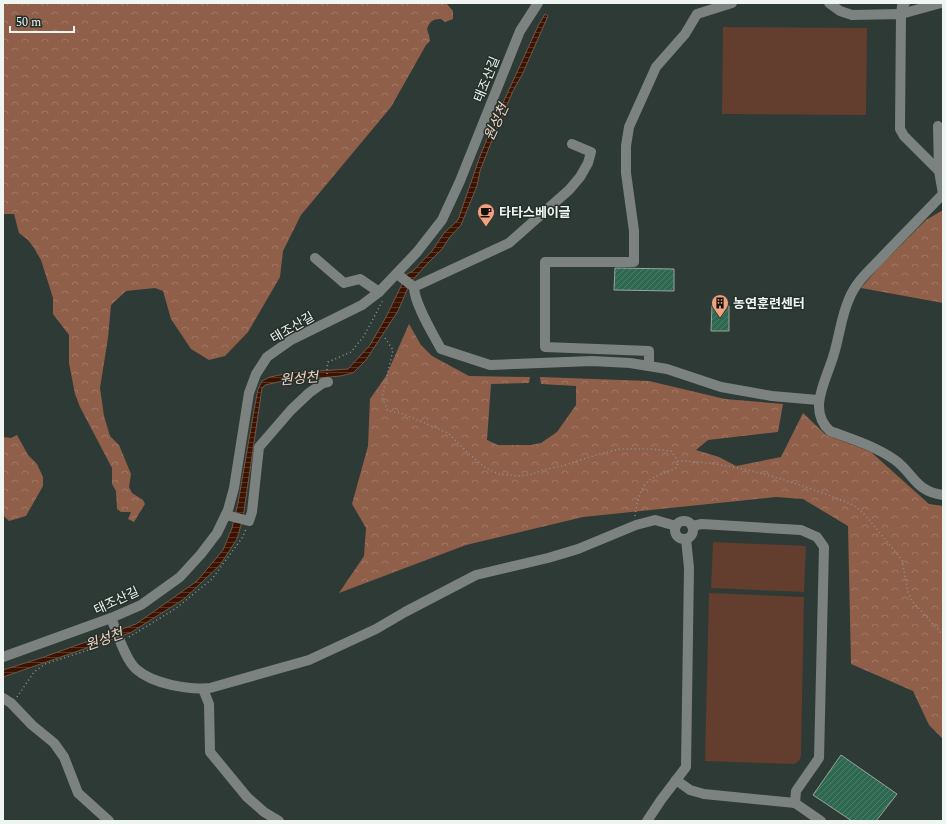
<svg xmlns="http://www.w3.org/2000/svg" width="946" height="824" viewBox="0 0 946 824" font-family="Spectral,'Noto Sans KR',serif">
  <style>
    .forest { fill: url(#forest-crowns) }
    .garden { fill: #633d2d }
    .water { fill: url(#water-rules); stroke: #725749 }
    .building { fill: url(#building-hatch); stroke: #98a69f }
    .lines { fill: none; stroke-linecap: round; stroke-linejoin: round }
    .path { stroke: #8c9591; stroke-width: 1.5; stroke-dasharray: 1 3; stroke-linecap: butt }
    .minor { stroke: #7c827f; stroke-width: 10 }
    .labels { text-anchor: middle; stroke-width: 3; stroke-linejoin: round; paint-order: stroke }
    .street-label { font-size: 13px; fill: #eff6f2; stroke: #25302b }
    .poi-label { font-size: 13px; font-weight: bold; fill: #eff6f2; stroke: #25302b; text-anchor: start }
    .water-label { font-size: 14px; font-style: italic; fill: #f4d4c6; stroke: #25302b }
  </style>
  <defs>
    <pattern id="forest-crowns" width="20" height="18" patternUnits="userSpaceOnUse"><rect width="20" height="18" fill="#905f4a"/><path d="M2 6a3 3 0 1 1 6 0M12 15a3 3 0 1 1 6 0" fill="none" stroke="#a07765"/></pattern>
    <pattern id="water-rules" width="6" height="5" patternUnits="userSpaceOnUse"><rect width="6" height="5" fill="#3c1300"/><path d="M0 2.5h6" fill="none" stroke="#583626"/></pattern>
    <pattern id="building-hatch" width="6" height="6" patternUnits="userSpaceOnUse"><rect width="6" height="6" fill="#2e6851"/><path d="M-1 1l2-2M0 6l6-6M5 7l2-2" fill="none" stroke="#4d7e6a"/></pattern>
  </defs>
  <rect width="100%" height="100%" fill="#2e3a35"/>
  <g class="forest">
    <path d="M3,3H446L453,11V19L445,22L441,19C433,19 430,21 427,29L429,35L430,41L426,45L391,107L301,215L283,251L280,277L248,332L225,356L209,360L191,349L171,319L163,291L155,288L126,291L111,305L108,338L100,388L104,416L110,436L119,445L131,474L129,487L132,493L143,500L145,504L134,522L128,519L131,512H121L117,509L116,491L112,484V468L80,407L75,394L69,363V335L53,314V298L41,260L34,248L28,240L19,233L14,214H3Z"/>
    <path d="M943,210V303L861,288L879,267L926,220Z"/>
    <path d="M409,324L421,345L432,356L469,376L530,377L529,383L491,384L487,440L498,445H531L541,443L557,432L576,405V386L541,384L540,377L649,381L725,399L783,404L778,432L708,440L696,450L719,457L736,466L781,457L803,413L826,435L871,452L929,504L943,506V739L929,725L913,691L851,664L848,526L803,499L776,497L583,517L466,545L339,593L364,556L366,528L352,504L368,446L370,399L386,376Z"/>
    <path d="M17,435L28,455L37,464L43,477V486L26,516L9,521L3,515V437L11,438Z"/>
  </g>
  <g class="garden">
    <path d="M723,27L867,28L866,115L722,114Z"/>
    <path d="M713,542L806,546L804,592L711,588Z"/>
    <path d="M709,593L804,597L801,756C800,760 798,762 794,764L705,761Z"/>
  </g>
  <path class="water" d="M545,14L548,16L523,73L513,91L494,135L480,171L477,186L461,225L450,237L442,249L425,266L410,283L398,311L366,360L353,373L340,376L278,382L265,385L262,388L243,518L237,539L220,565L184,599L130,633L3,677V670L41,658L136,624L197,581L223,550L232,528L238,503L254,410L258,389L262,381L270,377L290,373L348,369L370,345L386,317L407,274L413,271L432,251L444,233L458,220L480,156L492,127L538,26Z"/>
  <g class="building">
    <path d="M615,268L674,269V291L614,290Z"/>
    <path d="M712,306H729V331H711Z"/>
    <path d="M841,755L897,794L876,821H852L813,795Z"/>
  </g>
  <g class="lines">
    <g class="path">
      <path d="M385,338L393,350L382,398L388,411L401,413L448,433L469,454L487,469L499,474L518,476L530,475L543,470L565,465L593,456L620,449H651L671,451L678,461C737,462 795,482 849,503L856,507L866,516L902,560L908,592L912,601L943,635"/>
      <path d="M327,374V368L328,362L351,352L364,336L383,300"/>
      <path d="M635,516C637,503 639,487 651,479C659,474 669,472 677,467L678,461"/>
      <path d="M129,637L175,609L212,579L242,538L246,529"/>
      <path d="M17,697L34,672L45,664L110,643"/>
    </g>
    <g class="minor">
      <path d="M829,3L840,11L852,15L901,14L900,129L904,136L939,171L943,194C924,214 904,234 885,254C872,268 856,281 849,299C840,319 839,342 831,363C823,386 809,412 830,431C852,439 875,446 895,460C914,474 915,491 943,495"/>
      <path d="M905,3L902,6L901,14L941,3"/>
      <path d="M938,126L939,171"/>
      <path d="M315,258L344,283L360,279L379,292"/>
      <path d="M397,274L414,287C414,303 433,334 441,349L490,365L592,361L630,363L667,369L721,387L772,396L818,400"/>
      <path d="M414,287L509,243L569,190L580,177L588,163L591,152L572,144"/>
      <path d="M649,366V351L545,347V262H634V231L626,173V146L629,127L656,67L685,34L697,14L732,3"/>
      <path d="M226,515L249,521L252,512L259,447L291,410L309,393L323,383L328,382"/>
      <circle cx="684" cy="530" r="9"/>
      <path d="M692,526L702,524L801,530L817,537L824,547L819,758L796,791L795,803"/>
      <path d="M111,618C117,632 125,659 136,669C153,684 188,690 210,688L309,660L376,629L405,612L476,575L548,558L578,549L636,525L655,520L676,526"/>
      <path d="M3,657L111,618L141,605L180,577L201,554L217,533L228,510L234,488L249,393L256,374L267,357L291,340L362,305L379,292L417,252L442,220L460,181L520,31L538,3"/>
      <path d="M203,689L209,704L210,752L247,797L264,812L279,821"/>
      <path d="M3,698L11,703L32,725L54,743L64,757L78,793L109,821"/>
      <path d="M676,780L690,790L704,794L795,803L821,821"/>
      <path d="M647,821L661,800L686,767L689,568L686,539"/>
    </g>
  </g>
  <defs>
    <g id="cafe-pin" transform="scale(0.9)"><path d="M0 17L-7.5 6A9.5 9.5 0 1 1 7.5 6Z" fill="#f2a17e" stroke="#25302b"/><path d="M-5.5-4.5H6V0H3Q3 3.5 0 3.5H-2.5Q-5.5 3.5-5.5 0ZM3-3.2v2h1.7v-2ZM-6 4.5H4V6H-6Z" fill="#111"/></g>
    <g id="building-pin" transform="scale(0.9)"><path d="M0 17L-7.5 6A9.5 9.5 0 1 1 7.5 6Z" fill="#f2a17e" stroke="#25302b"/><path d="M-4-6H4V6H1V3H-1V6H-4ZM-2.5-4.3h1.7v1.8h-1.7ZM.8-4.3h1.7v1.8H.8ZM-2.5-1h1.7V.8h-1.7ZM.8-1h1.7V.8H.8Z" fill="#111"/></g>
  </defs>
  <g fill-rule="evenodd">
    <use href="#cafe-pin" x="486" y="212"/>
    <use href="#building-pin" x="720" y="303"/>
  </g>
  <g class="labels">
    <g class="street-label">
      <text transform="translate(486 79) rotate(-68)" y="5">태조산길</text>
      <text transform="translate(292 327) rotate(-30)" y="5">태조산길</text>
      <text transform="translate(116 600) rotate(-25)" y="5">태조산길</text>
    </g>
    <g class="poi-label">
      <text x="499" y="217">타타스베이글</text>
      <text x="733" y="308">농연훈련센터</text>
    </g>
    <g class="water-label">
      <text transform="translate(496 122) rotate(-65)" y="5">원성천</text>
      <text transform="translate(299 378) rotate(-5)" y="5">원성천</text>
      <text transform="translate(104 639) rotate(-20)" y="5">원성천</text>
    </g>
  </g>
  <rect width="946" height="824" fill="none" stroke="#eff6f2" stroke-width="8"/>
  <path d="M10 26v6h64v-6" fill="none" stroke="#eff6f2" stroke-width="2"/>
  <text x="16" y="26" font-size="12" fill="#eff6f2" stroke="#25302b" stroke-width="3" paint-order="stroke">50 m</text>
</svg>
